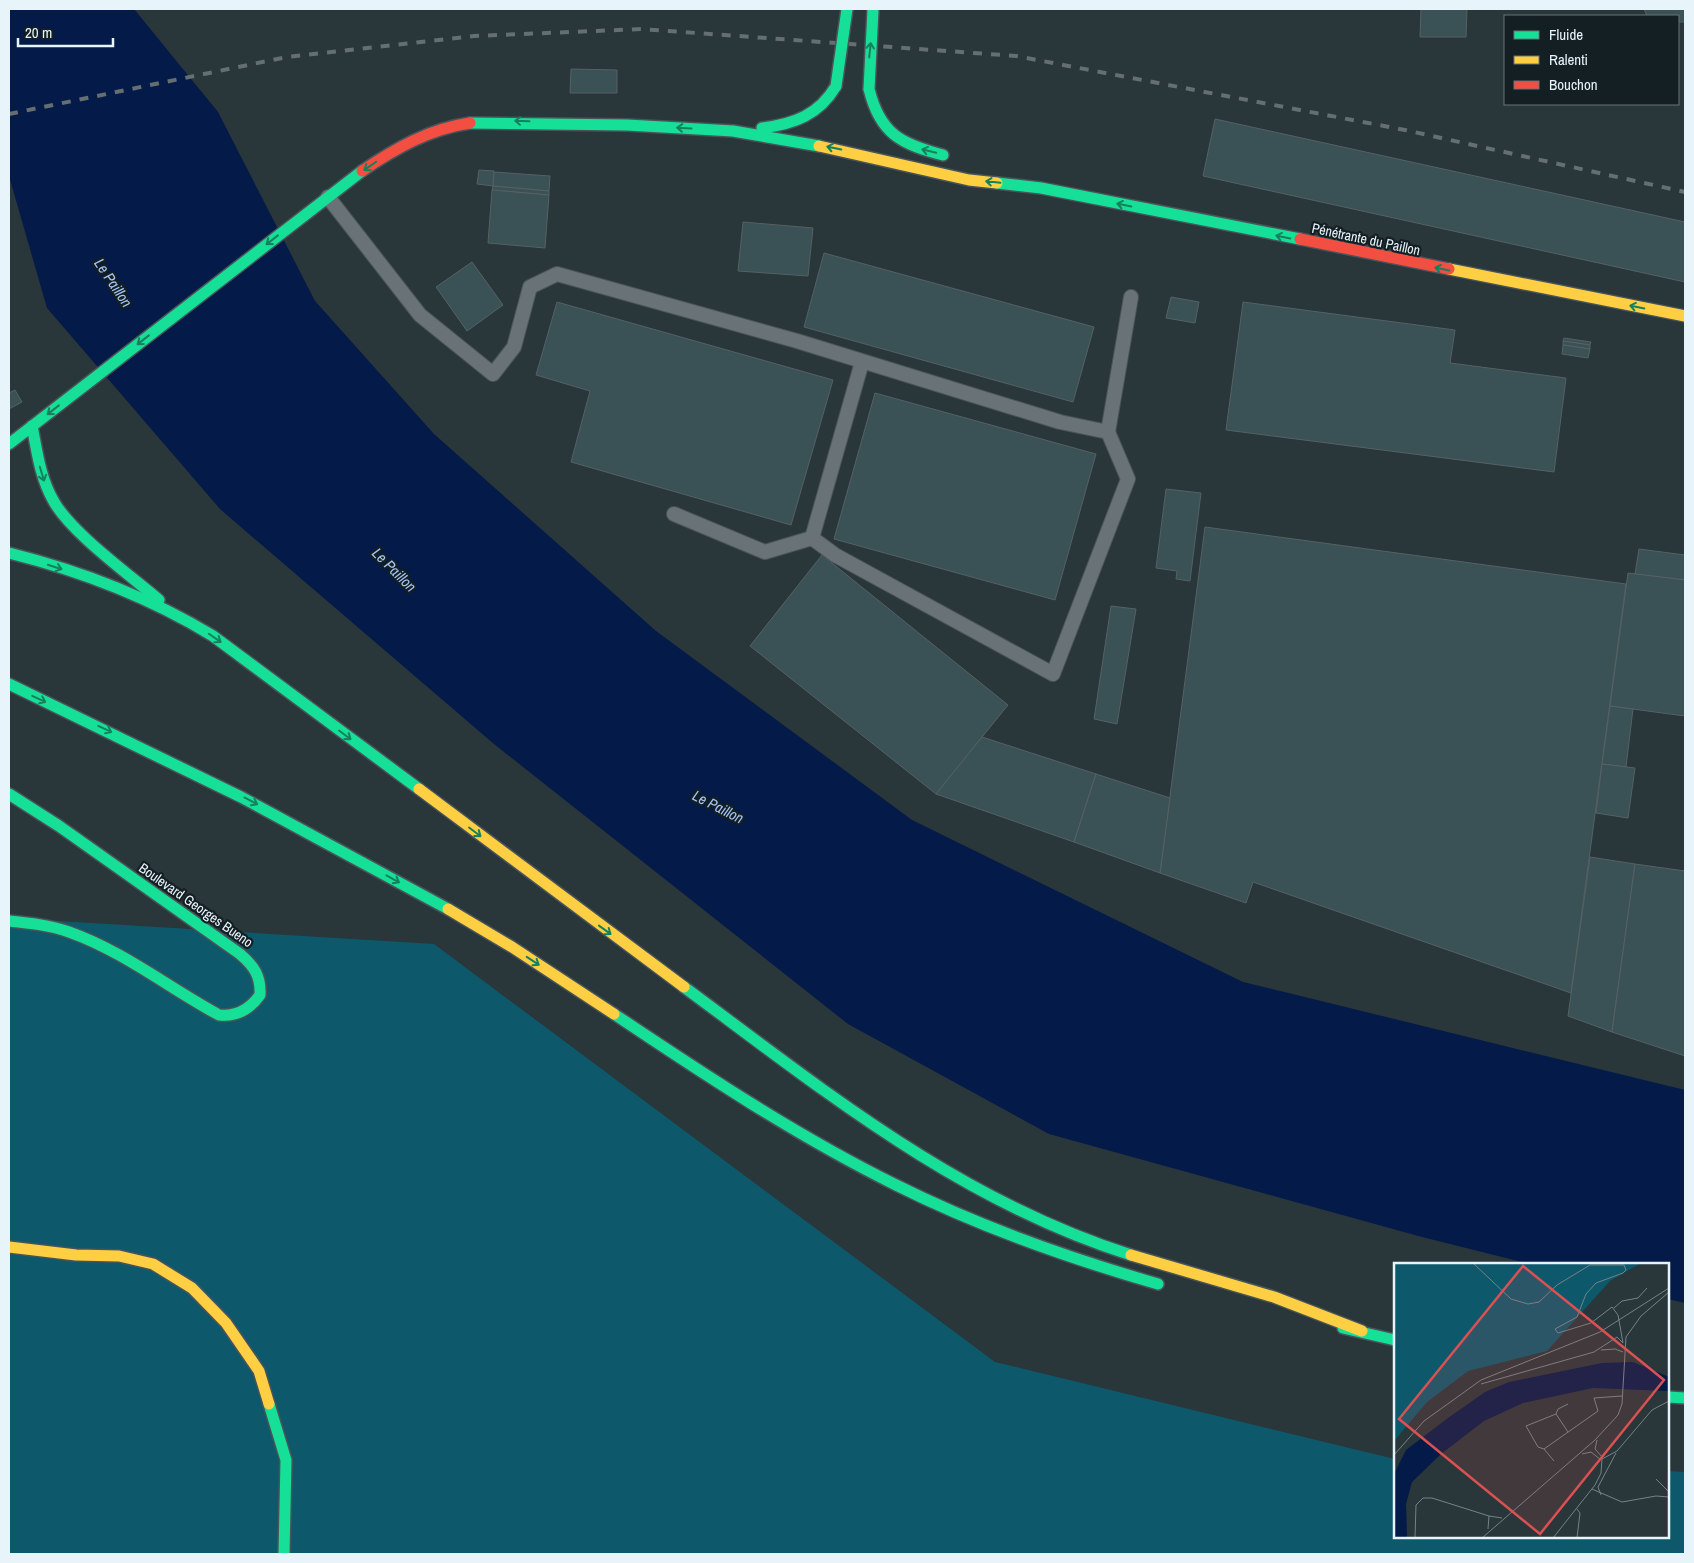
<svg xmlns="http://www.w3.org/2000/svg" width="1694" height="1563" viewBox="0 0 1694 1563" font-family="'Archivo Narrow',sans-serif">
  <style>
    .green { fill: #0e586c }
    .water { fill: #041a48 }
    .building { fill: #3a5255; stroke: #566163 }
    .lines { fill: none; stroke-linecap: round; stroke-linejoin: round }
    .lane-casing { stroke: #495459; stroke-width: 16 }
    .fast-casing { stroke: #495459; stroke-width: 14 }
    .slow-casing { stroke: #495459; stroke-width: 14 }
    .jam-casing { stroke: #495459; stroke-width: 14 }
    .lane { stroke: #697276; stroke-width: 14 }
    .fast { stroke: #16e098; stroke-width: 11 }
    .slow { stroke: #ffcf43; stroke-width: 11 }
    .jam { stroke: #f24e42; stroke-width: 11 }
    .rail { stroke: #656e71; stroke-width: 4; stroke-dasharray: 9 9; stroke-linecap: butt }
    .fast-bridge-casing { stroke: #495459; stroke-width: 14; stroke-linecap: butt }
    .fast-bridge { stroke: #16e098; stroke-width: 11 }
    .oneway { stroke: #15805e }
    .labels { text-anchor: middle; stroke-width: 4.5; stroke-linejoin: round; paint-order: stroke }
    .street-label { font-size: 14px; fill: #e7f5fb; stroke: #141f23 }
    .water-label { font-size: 15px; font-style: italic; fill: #a6c5f6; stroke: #141f23 }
    .inset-road { fill: none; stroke: #758287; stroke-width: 1 }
    .view { fill: #d95152; fill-opacity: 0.15; stroke: #d95152; stroke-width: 2.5 }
    .inset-edge { fill: none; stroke: #e7f5fb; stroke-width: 2.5 }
  </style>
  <rect width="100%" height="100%" fill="#29363a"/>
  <path class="green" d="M9,918L434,944L995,1362L1395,1459V1537H1668V1471L1685,1472V1554H9Z"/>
  <path class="water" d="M9,9H134L218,112L315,301L434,434L656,631L912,820L1243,982L1685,1090V1303L1668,1299V1264H1530L1422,1237L1049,1134L848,1024L494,744L220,509L47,308L9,176Z"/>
  <g class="building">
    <path d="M1421,9H1467L1466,37H1420Z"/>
    <path d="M1644,9H1685V22H1678V16H1647Z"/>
    <path d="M571,69L617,70V93H570Z"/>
    <path d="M1215,119L1685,222V282L1203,176Z"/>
    <path d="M479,170L494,171L493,186L477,184Z"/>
    <path d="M494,172L550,176L549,191L493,186Z"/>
    <path d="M493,186L549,191V195L492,190Z"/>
    <path d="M492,190L549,195L545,248L488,243Z"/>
    <path d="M743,222L813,228L808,276L738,271Z"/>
    <path d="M824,253L1094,327L1073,402L804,327Z"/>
    <path d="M472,262L503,305L467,331L436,287Z"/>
    <path d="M1171,297L1199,302L1195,323L1166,318Z"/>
    <path d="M557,302L833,380L791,525L571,462L590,391L536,375Z"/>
    <path d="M1243,302L1455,330L1450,363L1566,378L1554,472L1226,430Z"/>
    <path d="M1564,338L1591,342L1590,345L1563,341Z"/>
    <path d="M1563,341L1590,345V349L1563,345Z"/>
    <path d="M1563,345L1590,349L1588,358L1562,354Z"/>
    <path d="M15,390L22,402L9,409V393Z"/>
    <path d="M875,393L1096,454L1055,600L834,539Z"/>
    <path d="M1166,489L1201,493L1190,581L1176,579L1177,571L1156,568Z"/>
    <path d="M1205,527L1626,584L1571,993L1253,882L1246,903L1160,873Z"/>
    <path d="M1639,549L1685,555V580L1635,574Z"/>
    <path d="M822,555L1008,705L936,794L750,646Z"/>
    <path d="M1628,573L1685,580V716L1610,706Z"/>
    <path d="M1111,606L1136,609L1117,724L1094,719Z"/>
    <path d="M1610,706L1633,709L1626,767L1602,764Z"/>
    <path d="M982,737L1096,774L1074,842L936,794Z"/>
    <path d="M1602,764L1635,768L1628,818L1596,813Z"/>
    <path d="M1096,774L1170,798L1160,873L1074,842Z"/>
    <path d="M1590,857L1635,864L1612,1032L1568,1016Z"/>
    <path d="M1635,864L1685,871V1056L1612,1032Z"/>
  </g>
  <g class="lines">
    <g class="lane-casing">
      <g id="lane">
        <path d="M328,197L420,315L493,374L514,347L530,287L557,274L797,341L1060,422L1108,432L1128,479L1053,674L835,555L812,538L765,552L674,514"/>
        <path d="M1108,432L1131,297"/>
        <path d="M812,538L862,362"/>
      </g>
    </g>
    <g class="fast-casing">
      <g id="fast">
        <path d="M869,89C880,134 901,144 943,155"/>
        <path d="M470,123L627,125L733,131L819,146"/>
        <path d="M762,128C794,124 819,115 836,86"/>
        <path d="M997,183L1041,188L1300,239"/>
        <path d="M32,426C37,451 40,477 53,500C70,532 130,575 159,600"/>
        <path d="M9,444L362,171"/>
        <path d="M9,553C81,571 149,597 213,636L419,789"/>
        <path d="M9,684L241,797L448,909"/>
        <path d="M9,794L59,826L240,954C254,966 261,976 260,995C250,1009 237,1017 219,1015C169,988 123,951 69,932C49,925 29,923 9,921"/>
        <path d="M684,987C826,1092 960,1201 1131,1255"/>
        <path d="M614,1014C705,1075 797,1136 896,1185C980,1227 1068,1258 1158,1284"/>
        <path d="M1343,1328L1395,1340"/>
        <path d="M1668,1397L1685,1398"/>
        <path d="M269,1404L286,1460L284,1554"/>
      </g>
    </g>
    <g class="slow-casing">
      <g id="slow">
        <path d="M819,146L969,180L997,183"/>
        <path d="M1449,269L1685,316"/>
        <path d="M419,789L684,987"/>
        <path d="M448,909L512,947L614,1014"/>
        <path d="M9,1247L76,1255L119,1256L153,1264L192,1288L226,1323L259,1371L269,1404"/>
        <path d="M1131,1255L1274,1297L1362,1331"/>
      </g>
    </g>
    <g class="jam-casing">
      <g id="jam">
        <path d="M362,171C396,148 429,129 470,123"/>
        <path d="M1300,239L1449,269"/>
      </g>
    </g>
    <use href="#lane" class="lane"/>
    <use href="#fast" class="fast"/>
    <use href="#slow" class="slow"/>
    <use href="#jam" class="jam"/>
    <path class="rail" d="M9,114L287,57L474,36L641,29L1016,56L1405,130L1685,192"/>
    <g class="fast-bridge-casing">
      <g id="fast-bridge">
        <path d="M836,86L847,9"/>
        <path d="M869,89L873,10"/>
      </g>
    </g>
    <use href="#fast-bridge" class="fast-bridge"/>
  </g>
  <defs><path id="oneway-shaft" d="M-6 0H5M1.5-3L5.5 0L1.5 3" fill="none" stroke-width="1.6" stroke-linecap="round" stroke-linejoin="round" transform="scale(1.25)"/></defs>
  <g class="oneway">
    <use href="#oneway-shaft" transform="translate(870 50) rotate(-84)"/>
    <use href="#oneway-shaft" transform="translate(522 121) rotate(-178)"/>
    <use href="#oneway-shaft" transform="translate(684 128) rotate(-177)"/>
    <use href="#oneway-shaft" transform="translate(834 148) rotate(-168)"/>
    <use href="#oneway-shaft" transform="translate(929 151) rotate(-167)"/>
    <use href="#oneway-shaft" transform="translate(370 166) rotate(145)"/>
    <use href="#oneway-shaft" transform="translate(993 182) rotate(-174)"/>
    <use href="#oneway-shaft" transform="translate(1124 205) rotate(-168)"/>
    <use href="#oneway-shaft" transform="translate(1283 237) rotate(-168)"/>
    <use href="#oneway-shaft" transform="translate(272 240) rotate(142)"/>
    <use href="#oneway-shaft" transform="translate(1442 269) rotate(-168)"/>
    <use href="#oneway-shaft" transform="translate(1637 307) rotate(-169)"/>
    <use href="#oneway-shaft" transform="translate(143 340) rotate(142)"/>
    <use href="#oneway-shaft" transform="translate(53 410) rotate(142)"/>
    <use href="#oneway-shaft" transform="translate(42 474) rotate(73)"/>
    <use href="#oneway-shaft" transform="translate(55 567) rotate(18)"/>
    <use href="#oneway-shaft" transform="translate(215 638) rotate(35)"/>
    <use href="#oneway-shaft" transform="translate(39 699) rotate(25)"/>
    <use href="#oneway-shaft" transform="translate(105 729) rotate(25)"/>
    <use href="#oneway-shaft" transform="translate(345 735) rotate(37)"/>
    <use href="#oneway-shaft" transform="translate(251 801) rotate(28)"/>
    <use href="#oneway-shaft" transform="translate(475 832) rotate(37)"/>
    <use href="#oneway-shaft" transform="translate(393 879) rotate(29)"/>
    <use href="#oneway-shaft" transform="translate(605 930) rotate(36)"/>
    <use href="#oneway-shaft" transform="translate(533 961) rotate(33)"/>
  </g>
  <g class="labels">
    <g class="street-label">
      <text transform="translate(1366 239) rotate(12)" y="5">Pénétrante du Paillon</text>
      <text transform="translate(196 905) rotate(35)" y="5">Boulevard Georges Bueno</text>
    </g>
    <g class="water-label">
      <text transform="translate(113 283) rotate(56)" y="5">Le Paillon</text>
      <text transform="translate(394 570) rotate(45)" y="5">Le Paillon</text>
      <text transform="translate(718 807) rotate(27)" y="5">Le Paillon</text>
    </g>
  </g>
  <g transform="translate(1394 1263)">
    <rect width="275" height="275" fill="#29363a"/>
    <path d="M0,0H247L216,18L153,88L74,108L33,139L0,178Z" fill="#0e586c"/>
    <path d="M239,99L275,114V128L199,125L129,140L90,158L47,191L18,219L12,241L13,275H0V211L12,187L54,155L91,129L115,119L208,100Z" fill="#041a48"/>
    <path class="inset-road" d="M79,0L117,36L134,41L145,39L163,22L196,2H230L232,7L229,10L202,20L192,31L183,54L161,66L164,70L197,60L218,44L224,52L229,80M220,45L228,38L244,35L253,25M207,87L221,86L229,89M87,121L200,89L223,74L229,80M174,141L164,146L162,151L132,163L144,184L150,186L204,148L200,135L228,133M162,151L174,169M203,177L201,186L209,195M150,186L160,198M188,191L197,189L207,197M0,192L30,158L87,117L206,69L275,25M262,216L275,229M198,226L228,239L262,233L275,234M207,232L204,224L222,190M183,246L186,250L183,275M94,266L95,253L108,255M21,275L22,242L29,235H38L95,253M88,275L201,177L224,152L228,141L232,74L247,53L275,29M159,275L201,222L207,210L208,196L223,188L258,147L275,138"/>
    <path class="view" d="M129,3L270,117L146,271L5,156Z"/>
    <rect width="275" height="275" class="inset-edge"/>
  </g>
  <rect width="1694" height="1563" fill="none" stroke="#e7f5fb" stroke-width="20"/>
  <rect x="1504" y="15" width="175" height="90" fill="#141f23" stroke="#687579"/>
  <rect x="1514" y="31" width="25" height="8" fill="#16e098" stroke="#687579"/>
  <text x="1549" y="40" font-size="15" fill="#e7f5fb">Fluide</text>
  <rect x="1514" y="56" width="25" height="8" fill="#ffcf43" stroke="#687579"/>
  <text x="1549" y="65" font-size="15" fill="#e7f5fb">Ralenti</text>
  <rect x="1514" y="81" width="25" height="8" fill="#f24e42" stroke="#687579"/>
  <text x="1549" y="90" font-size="15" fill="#e7f5fb">Bouchon</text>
  <path d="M18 38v8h95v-8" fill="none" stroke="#e7f5fb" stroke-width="2.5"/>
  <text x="25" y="38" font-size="15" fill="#e7f5fb" stroke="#141f23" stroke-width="4" paint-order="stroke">20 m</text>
</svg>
